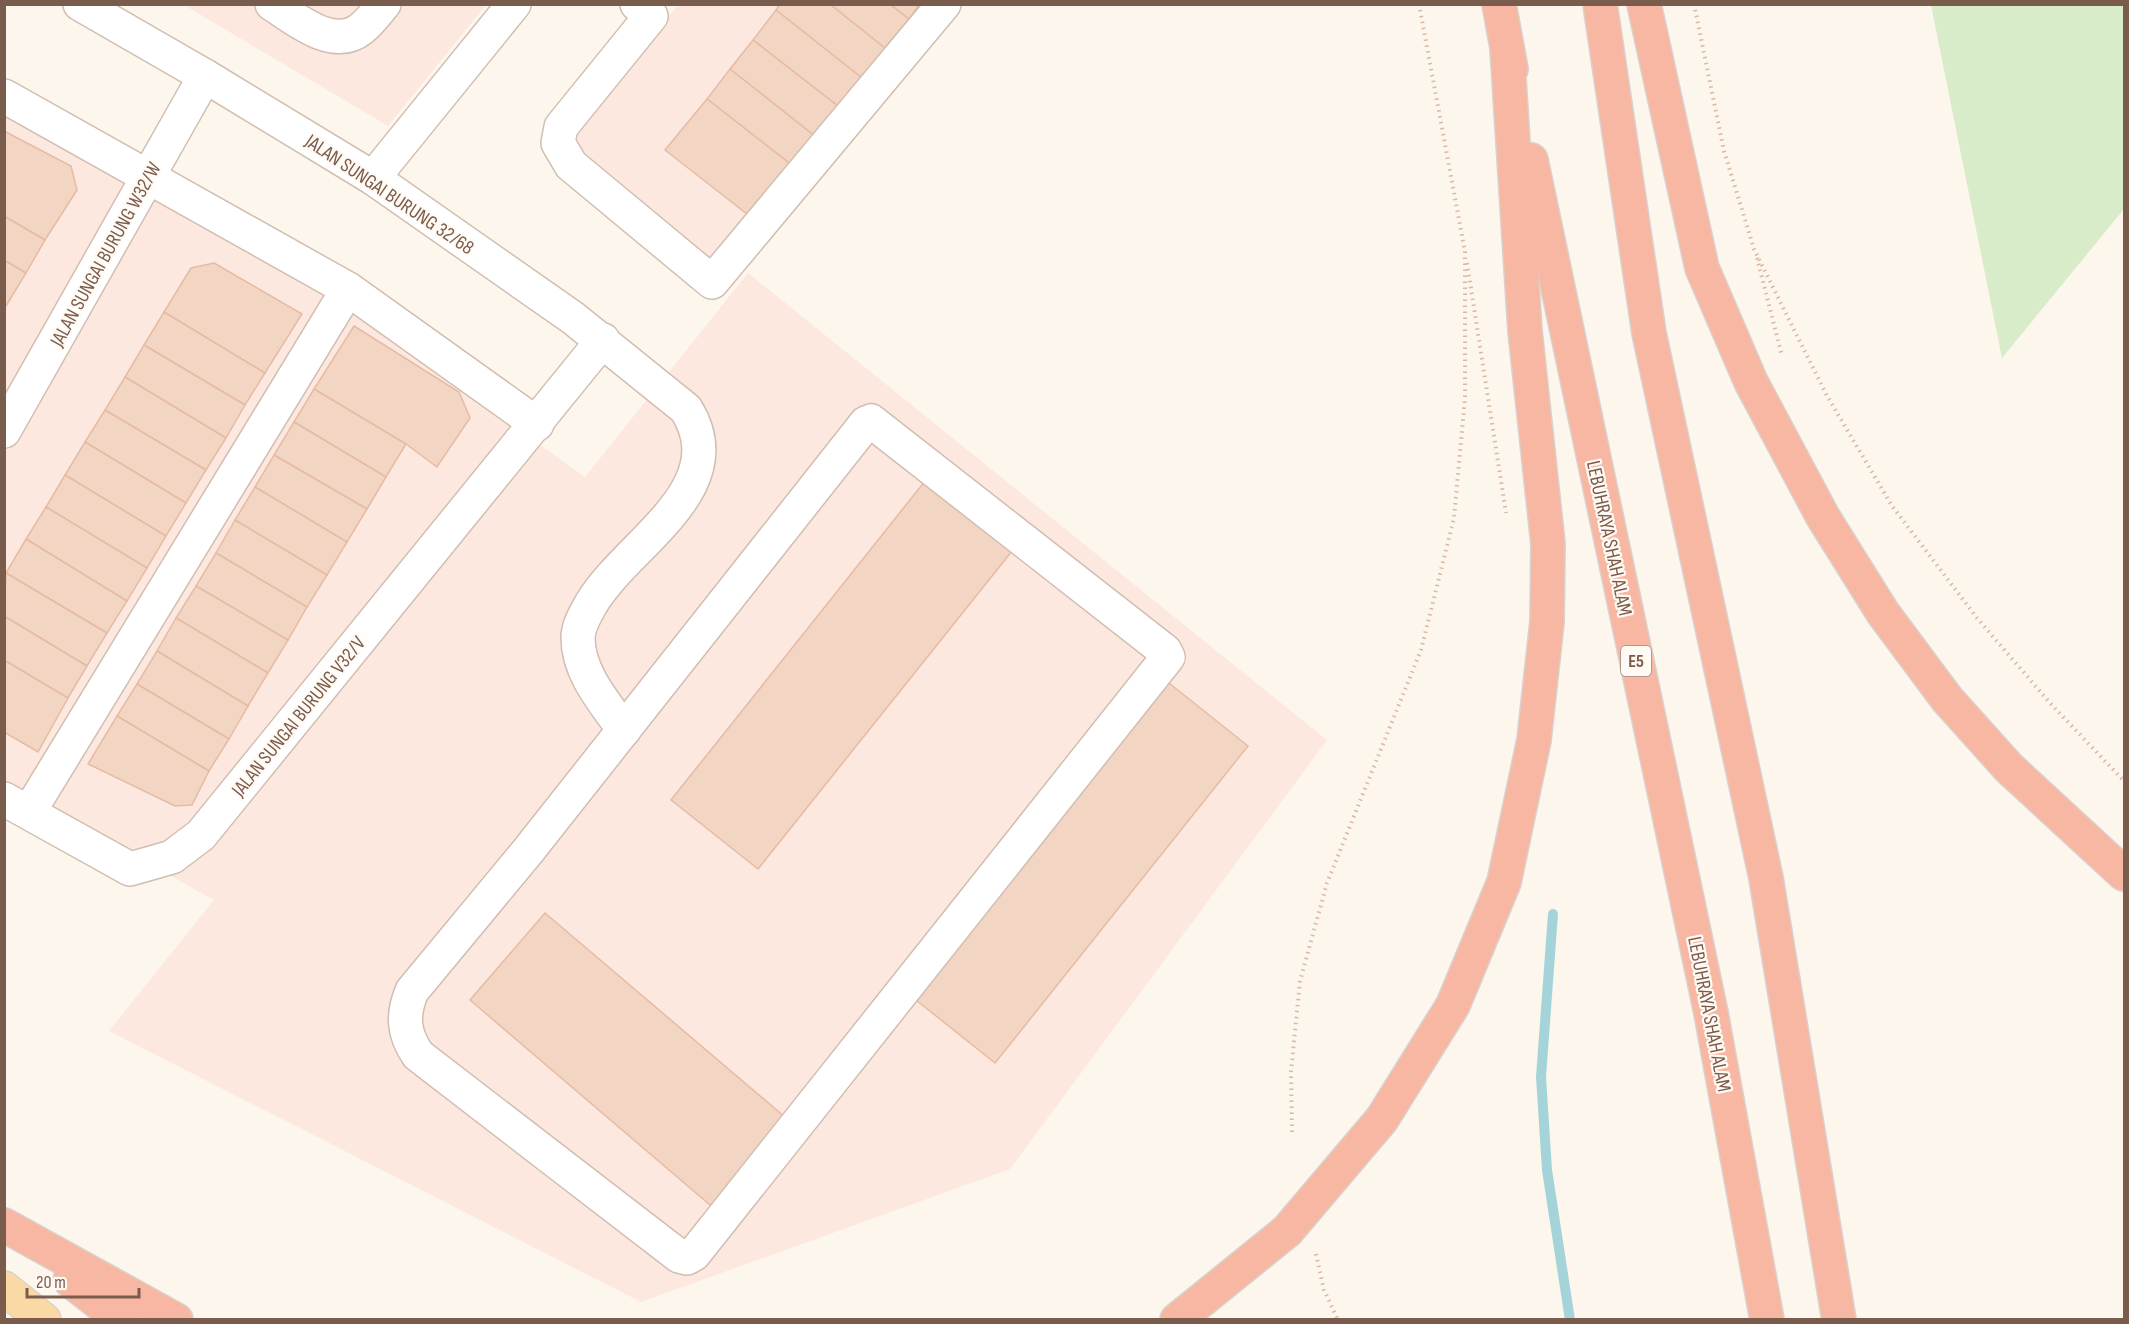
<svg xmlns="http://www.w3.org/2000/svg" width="2129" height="1324" viewBox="0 0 2129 1324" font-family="'Sofia Sans Condensed',sans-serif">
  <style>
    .commercial { fill: #fde8e0 }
    .green { fill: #d8ecc9 }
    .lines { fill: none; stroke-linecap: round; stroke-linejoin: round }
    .stream { stroke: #a5d3da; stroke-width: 10 }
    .building { fill: #f3d5c3; stroke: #e6bba3; stroke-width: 1.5 }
    .minor-casing { stroke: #d1beb0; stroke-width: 36 }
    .major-casing { stroke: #dad1cd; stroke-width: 36 }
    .highway-casing { stroke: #dad1cd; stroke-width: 36 }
    .path { stroke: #d9b8a5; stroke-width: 4; stroke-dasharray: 1.5 4.5; stroke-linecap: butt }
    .minor { stroke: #fff; stroke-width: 33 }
    .major { stroke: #fbd9a5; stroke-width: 33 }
    .highway { stroke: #f7b7a3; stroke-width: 33 }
    .labels { text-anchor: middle; stroke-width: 4.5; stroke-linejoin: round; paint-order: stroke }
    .shield { fill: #fffaf3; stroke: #a28b7f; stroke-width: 1.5 }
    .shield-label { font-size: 18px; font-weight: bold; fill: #7a5c4d }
    .street-label { font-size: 20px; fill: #7a5c4d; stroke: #fffaf3 }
  </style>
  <rect width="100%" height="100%" fill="#fdf6ec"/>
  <g class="commercial">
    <path d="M184,5H486L388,126Z"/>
    <path d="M678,5H933L717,263L583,152L575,133Z"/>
    <path d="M5,112L330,294L585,477L748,273L1327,740L1010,1169L641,1302L109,1031L214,900L5,783Z"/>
  </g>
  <path class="green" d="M1931,5H2124V209L2002,358Z"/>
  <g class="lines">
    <path class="stream" d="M1553,914L1541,1077L1547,1170L1570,1320"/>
  </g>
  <g class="building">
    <path d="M780,4H830L885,48L862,78L776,10Z"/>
    <path d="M830,4H890L909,19L885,48Z"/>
    <path d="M890,4H920L909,19Z"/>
    <path d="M776,10L862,78L839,107L753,40Z"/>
    <path d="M753,40L839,107L816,137L730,69Z"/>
    <path d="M730,69L816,137L793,166L707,99Z"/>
    <path d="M707,99L793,166L752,218L665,150Z"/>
    <path d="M4,131L71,166L77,190L45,240L4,216Z"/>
    <path d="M4,216L45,240L26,273L4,260Z"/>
    <path d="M4,260L26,273L6,306L4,305Z"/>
    <path d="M214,263L302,314L265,373L164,312L191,268Z"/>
    <path d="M164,312L265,373L245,405L144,345Z"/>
    <path d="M354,326L459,392L470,418L437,467L406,444L314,389Z"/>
    <path d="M144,345L245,405L226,438L125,377Z"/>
    <path d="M125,377L226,438L206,470L105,410Z"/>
    <path d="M314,389L406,444L386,477L294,422Z"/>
    <path d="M105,410L206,470L186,503L85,442Z"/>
    <path d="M294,422L386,477L367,509L274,455Z"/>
    <path d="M85,442L186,503L166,536L65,475Z"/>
    <path d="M274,455L367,509L347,542L255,487Z"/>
    <path d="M65,475L166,536L147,568L46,507Z"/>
    <path d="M929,476L1016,546L758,869L671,800Z"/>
    <path d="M255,487L347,542L327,575L235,520Z"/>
    <path d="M46,507L147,568L127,601L26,539Z"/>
    <path d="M235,520L327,575L307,607L216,553Z"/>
    <path d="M26,539L127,601L107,633L6,573Z"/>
    <path d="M216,553L307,607L288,640L196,586Z"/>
    <path d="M6,573L107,633L87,666L4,616Z"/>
    <path d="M196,586L288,640L268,673L176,618Z"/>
    <path d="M4,616L87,666L68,698L4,660Z"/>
    <path d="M176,618L268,673L248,706L157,651Z"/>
    <path d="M157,651L248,706L229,739L137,684Z"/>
    <path d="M4,660L68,698L38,752L4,732Z"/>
    <path d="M1169,683L1248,746L995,1063L916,1000Z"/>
    <path d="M137,684L229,739L209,771L117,716Z"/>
    <path d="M117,716L209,771L192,805L175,806L88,764Z"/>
    <path d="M545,913L792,1123L717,1211L470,1000Z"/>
  </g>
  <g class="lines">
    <g class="minor-casing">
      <g id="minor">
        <path d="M80,4L205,76L373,178L573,318L686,409C736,489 627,543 591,604C585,615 578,626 578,638C578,673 605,703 624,730"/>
        <path d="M272,4C296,19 333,51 361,29C370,22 377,12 384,4"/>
        <path d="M637,4L651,16L561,127L558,143L571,165L712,282L944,4"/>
        <path d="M4,96L348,289L537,424"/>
        <path d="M373,178L514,4"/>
        <path d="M871,421L1165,651L1168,657L694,1254L687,1258L679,1256L418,1055C403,1033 402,1015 412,991L528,851L866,423Z"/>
        <path d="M4,431L205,76"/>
        <path d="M4,799L130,869L172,857L201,835L603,340"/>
        <path d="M29,812L348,289"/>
      </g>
    </g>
    <g class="major-casing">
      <path id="major" d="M4,1288L44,1320"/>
    </g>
    <g class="highway-casing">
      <g id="highway">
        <path d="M1499,4L1511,69"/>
        <path d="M1600,4L1649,333L1766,878L1839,1320"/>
        <path d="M1644,4L1702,268L1751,382L1823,517L1883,613L1947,699L2009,768L2124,874"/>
        <path d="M1531,160L1711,1013L1767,1320"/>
        <path d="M4,1225L176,1320"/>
        <path d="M70,1280L121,1320"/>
        <path d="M1177,1320L1287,1231L1382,1119L1453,1005L1504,882L1534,740L1547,622L1548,544L1525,331L1507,48"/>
      </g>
    </g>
    <g class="path">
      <path d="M1419,4L1465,252"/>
      <path d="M1694,4L1724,151L1754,249L1826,394L1892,506L1977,618L2050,703L2124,781"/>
      <path d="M1757,258L1782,356"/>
      <path d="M1467,263L1506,513"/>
      <path d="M1292,1132L1291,1072L1300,981L1327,883L1421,650L1454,518L1465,398V250"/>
      <path d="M1316,1254L1324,1290L1338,1320"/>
    </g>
    <use href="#minor" class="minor"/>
    <use href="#major" class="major"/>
    <use href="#highway" class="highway"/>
  </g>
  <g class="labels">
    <rect class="shield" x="1621" y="646" width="30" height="30" rx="4.5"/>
    <g class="shield-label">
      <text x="1636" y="667">E5</text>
    </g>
    <g class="street-label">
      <text transform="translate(390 194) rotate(34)" y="7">JALAN SUNGAI BURUNG 32/68</text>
      <text transform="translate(105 254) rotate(-61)" y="7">JALAN SUNGAI BURUNG W32/W</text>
      <text transform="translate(1610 538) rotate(78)" y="7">LEBUHRAYA SHAH ALAM</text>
      <text transform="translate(298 716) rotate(-51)" y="7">JALAN SUNGAI BURUNG V32/V</text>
      <text transform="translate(1710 1014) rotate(79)" y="7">LEBUHRAYA SHAH ALAM</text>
    </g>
  </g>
  <rect width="2129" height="1324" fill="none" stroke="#7a5c4d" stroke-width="12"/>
  <path d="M27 1288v9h112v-9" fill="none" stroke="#7a5c4d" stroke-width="3"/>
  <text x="36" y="1288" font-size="18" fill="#7a5c4d" stroke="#fffaf3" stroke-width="4.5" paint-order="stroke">20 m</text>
</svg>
